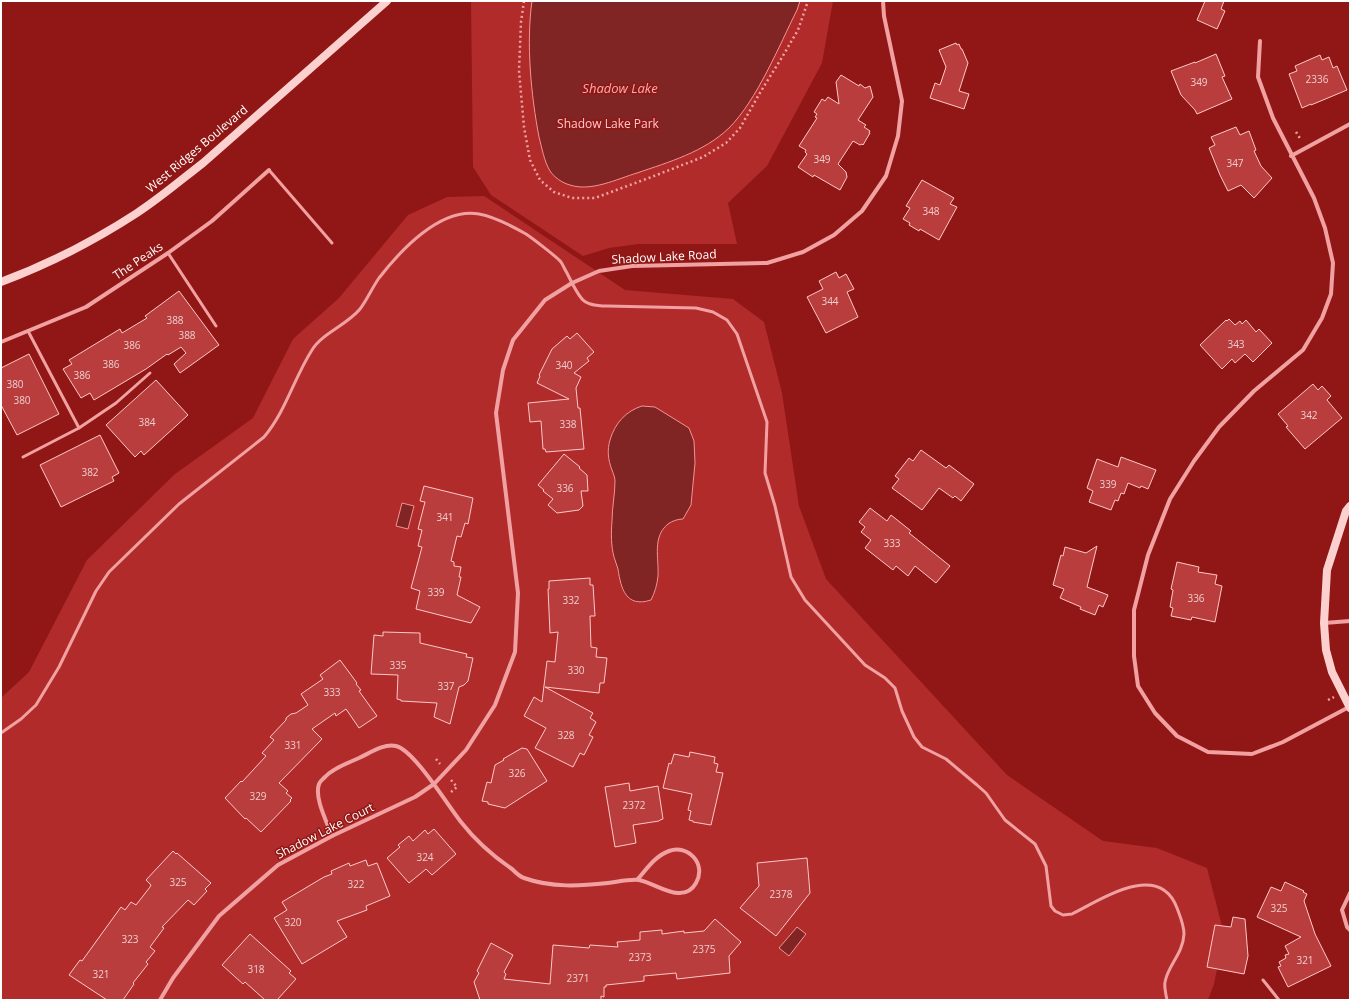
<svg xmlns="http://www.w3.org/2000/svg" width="1351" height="1001" viewBox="0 0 1351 1001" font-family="'Open Sans',sans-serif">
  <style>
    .green { fill: #b12b2b }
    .water { fill: #802523; stroke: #f49394 }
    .building { fill: #b93d3d; stroke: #fcc8c8 }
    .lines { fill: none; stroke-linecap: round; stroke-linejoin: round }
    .path { stroke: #f1a1a1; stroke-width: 2.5; stroke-dasharray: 2 3; stroke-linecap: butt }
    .lane { stroke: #f1a1a1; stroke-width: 3 }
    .street { stroke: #f1a1a1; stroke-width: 4 }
    .secondary { stroke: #fbd0cf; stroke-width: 8 }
    .labels { text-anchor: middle; stroke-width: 3; stroke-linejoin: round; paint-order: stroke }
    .number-label { font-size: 10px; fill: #eecece }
    .park-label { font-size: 12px; fill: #fcc8c8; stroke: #901715 }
    .street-label { font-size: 12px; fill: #fff; stroke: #901715 }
    .water-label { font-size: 13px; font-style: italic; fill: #f8adad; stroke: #901715 }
  </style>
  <rect width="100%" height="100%" fill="#901715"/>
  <g class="green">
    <path d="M471,1H833L822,63L767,166L728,203L737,244H638L609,248L583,256L491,195L473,167Z"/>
    <path d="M484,196L625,290L733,299L764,322L782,393L799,506L826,579L1007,775L1103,841L1157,848L1207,868L1224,934L1214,984L1208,1000H1V698L29,672L87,560L175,474L253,418L293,339L339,298L408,215L447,197Z"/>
  </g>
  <g class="water">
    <path d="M532,1H800L797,10C779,46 757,100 729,128C704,152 669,162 637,173C617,179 591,192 570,185C562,183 554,177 550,171C544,161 542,148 539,137C531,95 526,43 532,1Z"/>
    <path d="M642,406L655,407L689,428L694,441L695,463L691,505L683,519C678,519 672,521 668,524C652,537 659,558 658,576C657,585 655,592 651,600C626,608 621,589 618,569C617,565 615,561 614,557C611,546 611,533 612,521C612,508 615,494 615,481C615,477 613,473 612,470C608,460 607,450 610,440C615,423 626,411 642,406Z"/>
    <path d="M402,503L414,506L408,529L396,526Z"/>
    <path d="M797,927L806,934L789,956L779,948Z"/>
  </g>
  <g class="building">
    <path d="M1205,1H1224L1221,9L1225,11L1217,29L1197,20Z"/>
    <path d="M956,43L957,45L959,44L961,49H962L968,63L959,91L969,94L964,109L930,98L935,83L940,85L946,67L939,50Z"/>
    <path d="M1216,54L1225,76L1222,77L1232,99L1197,114L1195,110L1181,95L1171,71L1195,62V63Z"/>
    <path d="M1320,55L1322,60L1329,57L1333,68L1337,66L1347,90L1311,105V104L1302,108L1289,74L1297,71L1295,66Z"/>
    <path d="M841,75L859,86L860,84L865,88L870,86L873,97L858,120L866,125L864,127L870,131L869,133H870L863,145L862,144L860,145L853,141L838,164L846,172L847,177L840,190L814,175L813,177L798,167L807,154L805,152L806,150L799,146L817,118L815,117L817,114L814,112L822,99L825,101L828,97L839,104L836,82Z"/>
    <path d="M1236,127L1240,135L1249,131L1256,150L1254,151L1261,166L1272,178L1254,198L1241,185L1228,191L1220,175L1209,148L1215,145L1211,137Z"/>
    <path d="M922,180L954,198L950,204L957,207L939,240L920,229L919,231L909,225L910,223L903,219L910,208L906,206Z"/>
    <path d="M836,272L839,278L846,274L854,289L847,292L858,317L826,333L807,297L823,289L819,281Z"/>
    <path d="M179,291L219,345L180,373L174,364L186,353L181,347L168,355L167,354L146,369L94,400L90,393L81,398L63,369L72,364L69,360L120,329L122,333L147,318L145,316Z"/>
    <path d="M1229,319L1235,325L1240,321L1242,324L1246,320L1256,332L1259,329L1272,343L1253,362L1245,354L1235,363L1232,359L1222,369L1200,345L1226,320L1227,321Z"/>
    <path d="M577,333L594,352L587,358L589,361L574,373L581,377L576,388L578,408H580L584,449L546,452L545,449H543L541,421L530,422L528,403L569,399L537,383L540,376L539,375L552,349L567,336L570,339Z"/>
    <path d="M29,354L59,414L17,435L1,405V368Z"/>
    <path d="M156,380L188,415L144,455L141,451L135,457L106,425Z"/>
    <path d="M1313,384L1318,390L1322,386L1331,396L1327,400L1342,418L1305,449L1286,427L1288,426L1278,414Z"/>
    <path d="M100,435L119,473L112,477L114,481L61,507L40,465Z"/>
    <path d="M921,450L946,468L949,465L974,484L961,501L955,496L953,498L939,488L922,510L892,488L899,479L895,476L909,458L913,461Z"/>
    <path d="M564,454L580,467L579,468L587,475L588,491H581L583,506L579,510L557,513L548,505L553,499L543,491L544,490L538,485Z"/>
    <path d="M1121,457L1156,470L1148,489L1141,486L1140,488L1128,483L1124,494L1121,493L1118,501L1115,500L1111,510L1089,502L1093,491L1087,488L1097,459L1118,467Z"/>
    <path d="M424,486L473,498L468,524L465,523L461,537L457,536L451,561L454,562V566L461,567L459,577H461L457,595L480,607L471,623L416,609L420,591L411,588L422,547L418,546L422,530L418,529L425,502L420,501Z"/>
    <path d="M870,508L887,521L891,515L911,531L909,533L950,566L936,583L915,566L908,576L896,566L893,570L865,548L871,540L861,532L865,527L859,522Z"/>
    <path d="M1097,546L1087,587L1108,595L1103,607L1099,605L1095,615L1080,609L1081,607L1060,598L1064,589L1053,585L1061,555L1063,556L1065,547L1086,553Z"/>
    <path d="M1177,562L1199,567L1198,572L1217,575L1215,584L1222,586L1215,622L1192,617L1191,620L1171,616L1173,608L1170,607L1173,590L1171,589Z"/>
    <path d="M590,578V585H593L595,616H590L591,647L597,648L596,657L607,658L604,683H600L599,693L545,687L593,713L590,718L596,722L589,735L593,737L584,755L580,753L573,767L535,748L546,728L524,716L534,697L542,702L547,661L555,662L558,632L550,633L548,589H549V581Z"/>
    <path d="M383,632L420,633V643L467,654L466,657L473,658L468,681L464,685L459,687L450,724L434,717L437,703L401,701V700L397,699L398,675L371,674L374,635L383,636Z"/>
    <path d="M340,660L357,683L356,684L361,690L359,691L377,716L359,728L346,709L336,716L335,713L312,729L322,739L279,783L288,791L286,793L292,798L290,800L291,801L261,832L246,818L245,819L225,798L241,781L242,782L266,756L262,753L274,740L270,737L286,720V718L291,714L296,713L308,705L301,694L323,679L320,675Z"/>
    <path d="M522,748L527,749L547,781L505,808L488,804V802L482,801L487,782L491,783L495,765L504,760L503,759Z"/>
    <path d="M690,752L715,757L714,763L718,764L716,772L723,773L711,825L693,822V821L689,820L691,811L688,810L692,794L663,788L669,763L671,764L674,754L689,757Z"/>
    <path d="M629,783L630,791L658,786L663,819L660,820L659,821L633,825L636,843L615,847L605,787Z"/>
    <path d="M434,829L456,854L432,875L426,869L409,883L387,858L400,847L398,845L409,836L413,841L425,830L428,834Z"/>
    <path d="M173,851L176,854L177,853L211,883L205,889L207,891L194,905L188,900L162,927L164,928L150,947L155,951L146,962L148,964L133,983L134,984L123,1000H107L69,975L80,960L82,961L121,907L125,910L131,902L136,905L150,887L151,885L146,880Z"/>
    <path d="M807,858L810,893L776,936L740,908L759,886L757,863Z"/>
    <path d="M366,860L368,866L377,863L390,896L366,906L367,910L337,921L347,937L302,964L274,918L287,910L282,902L324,877L332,874L331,871L349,863L350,866Z"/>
    <path d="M1285,882L1304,891L1303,892L1307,894L1304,901L1315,934L1331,966L1288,987L1278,967L1281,966L1279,962L1286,958L1285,955L1289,954L1285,946L1301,937L1257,917L1271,887L1281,891Z"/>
    <path d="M1233,917L1245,919L1248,956L1244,974L1207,967L1215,925L1231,927Z"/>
    <path d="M715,919L741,942L729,956L730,973L677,979L676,973L644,976V981L606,985V987H604V997L601,996V1000H480L474,982L479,973L477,971L491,943L513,955L504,972L506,974L504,979L550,984L553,945L589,948L590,945L618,947L617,942L640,940V932L662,930V934L684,931V933L704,931Z"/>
    <path d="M250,934L291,971L289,973L296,979L277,1000H265L245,982L243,984L222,965Z"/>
  </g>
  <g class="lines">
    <g class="path">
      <path d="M524,1L521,22L519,71L524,127L530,160L540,180L554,192L572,198H595L654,176L703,157L726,143L740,128L761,91L781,59L798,30L808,1"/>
      <path d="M1296,132L1301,140"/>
      <path d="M1328,700L1334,697"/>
      <path d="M436,759L440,764"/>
      <path d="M451,792L457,787L451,780"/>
    </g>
    <g class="lane">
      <path d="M269,170L332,243"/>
      <path d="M168,253L216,326"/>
      <path d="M28,331L79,428L116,403L150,373"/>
      <path d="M23,457L79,428"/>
      <path d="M1,733L21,719L36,705L59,667L96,591L109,572L179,504L264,437C286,411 294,378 312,350C321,334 347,325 360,309C367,300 372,288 379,278C400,251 440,207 479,214C495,217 512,226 526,234C532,238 557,257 561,262C563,265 565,270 567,273C571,281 576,292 582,299C587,305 600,306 607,306L696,308L713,312L727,320L737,334L767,422L765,473L775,506L791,577L805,600L865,665L885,678L895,688L902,711L914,737L922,747L946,759L977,785L986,793L1005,820L1035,844L1046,866L1051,906L1055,911L1063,915L1072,914C1100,900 1159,860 1177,908C1180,916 1184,925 1184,934C1183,954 1168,965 1165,982C1164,987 1166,995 1167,1000"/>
      <path d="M1263,980L1279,1000"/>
    </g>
    <g class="street">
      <path d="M1260,41L1258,77L1273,118L1314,198L1325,228L1333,263L1331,294L1322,318L1303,350L1254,391L1219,427L1194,461L1170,499L1148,555L1134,610V656L1138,686L1155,713L1177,736L1208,752L1252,754L1283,742L1349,707"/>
      <path d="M1291,156L1350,124"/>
      <path d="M1,342L86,307L168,253L212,221L269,170"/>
      <path d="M1324,623L1350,621"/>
      <path d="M332,836C327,822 314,798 319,784C320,781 323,779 325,777C333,768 348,763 359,758C370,753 384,743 396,746C414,750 448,806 461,822C475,840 493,856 512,869C515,872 520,877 524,878C552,888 580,886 608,883C617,882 629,879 639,880C656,883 683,906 696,883C707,864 688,844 669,851C655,856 646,870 637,880"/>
      <path d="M1350,893L1342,910L1347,927L1350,930"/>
      <path d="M160,1000L173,978L219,916L278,865L332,836L415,797L434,784L466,750L495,705L515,652L518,593L496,413L503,370L513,340L545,300L572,283L599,271L632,266L767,263L803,252L834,235L862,211L886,176L898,136L902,101L884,16L883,1"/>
    </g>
    <g class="secondary">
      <path d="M1,282C49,264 94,241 137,213C160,198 181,180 203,163L387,1"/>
      <path d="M1350,506L1346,511L1327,570L1324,623L1326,650L1332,672L1350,708"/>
    </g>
  </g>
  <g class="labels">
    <g class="number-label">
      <text x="1317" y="83">2336</text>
      <text x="1199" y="86">349</text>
      <text x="822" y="163">349</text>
      <text x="1235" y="167">347</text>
      <text x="931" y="215">348</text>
      <text x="830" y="305">344</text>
      <text x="175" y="324">388</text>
      <text x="187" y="339">388</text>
      <text x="1236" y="348">343</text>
      <text x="132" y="349">386</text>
      <text x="111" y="368">386</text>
      <text x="564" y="369">340</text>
      <text x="82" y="379">386</text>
      <text x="15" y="388">380</text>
      <text x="22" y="404">380</text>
      <text x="1309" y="419">342</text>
      <text x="147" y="426">384</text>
      <text x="568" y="428">338</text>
      <text x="90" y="476">382</text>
      <text x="1108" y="488">339</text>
      <text x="565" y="492">336</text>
      <text x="445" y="521">341</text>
      <text x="892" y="547">333</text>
      <text x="436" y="596">339</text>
      <text x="1196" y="602">336</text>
      <text x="571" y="604">332</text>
      <text x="398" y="669">335</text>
      <text x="576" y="674">330</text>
      <text x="446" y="690">337</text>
      <text x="332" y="696">333</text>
      <text x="566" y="739">328</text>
      <text x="293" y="749">331</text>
      <text x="517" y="777">326</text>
      <text x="258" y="800">329</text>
      <text x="634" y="809">2372</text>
      <text x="425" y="861">324</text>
      <text x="178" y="886">325</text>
      <text x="356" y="888">322</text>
      <text x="781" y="898">2378</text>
      <text x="1279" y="912">325</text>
      <text x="293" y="926">320</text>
      <text x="130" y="943">323</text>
      <text x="704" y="953">2375</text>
      <text x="640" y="961">2373</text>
      <text x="1305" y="964">321</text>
      <text x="256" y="973">318</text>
      <text x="101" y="978">321</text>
      <text x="578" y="982">2371</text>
    </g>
    <g class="park-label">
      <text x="608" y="128">Shadow Lake Park</text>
    </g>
    <g class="street-label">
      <text transform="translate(197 149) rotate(-40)" y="4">West Ridges Boulevard</text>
      <text transform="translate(664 257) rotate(-3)" y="4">Shadow Lake Road</text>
      <text transform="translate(138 261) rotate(-34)" y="4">The Peaks</text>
      <text transform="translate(325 831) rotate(-27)" y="4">Shadow Lake Court</text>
    </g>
    <g class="water-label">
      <text x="620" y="93">Shadow Lake</text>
    </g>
  </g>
  <rect width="1351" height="1001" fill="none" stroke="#ffffff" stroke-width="4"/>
</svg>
